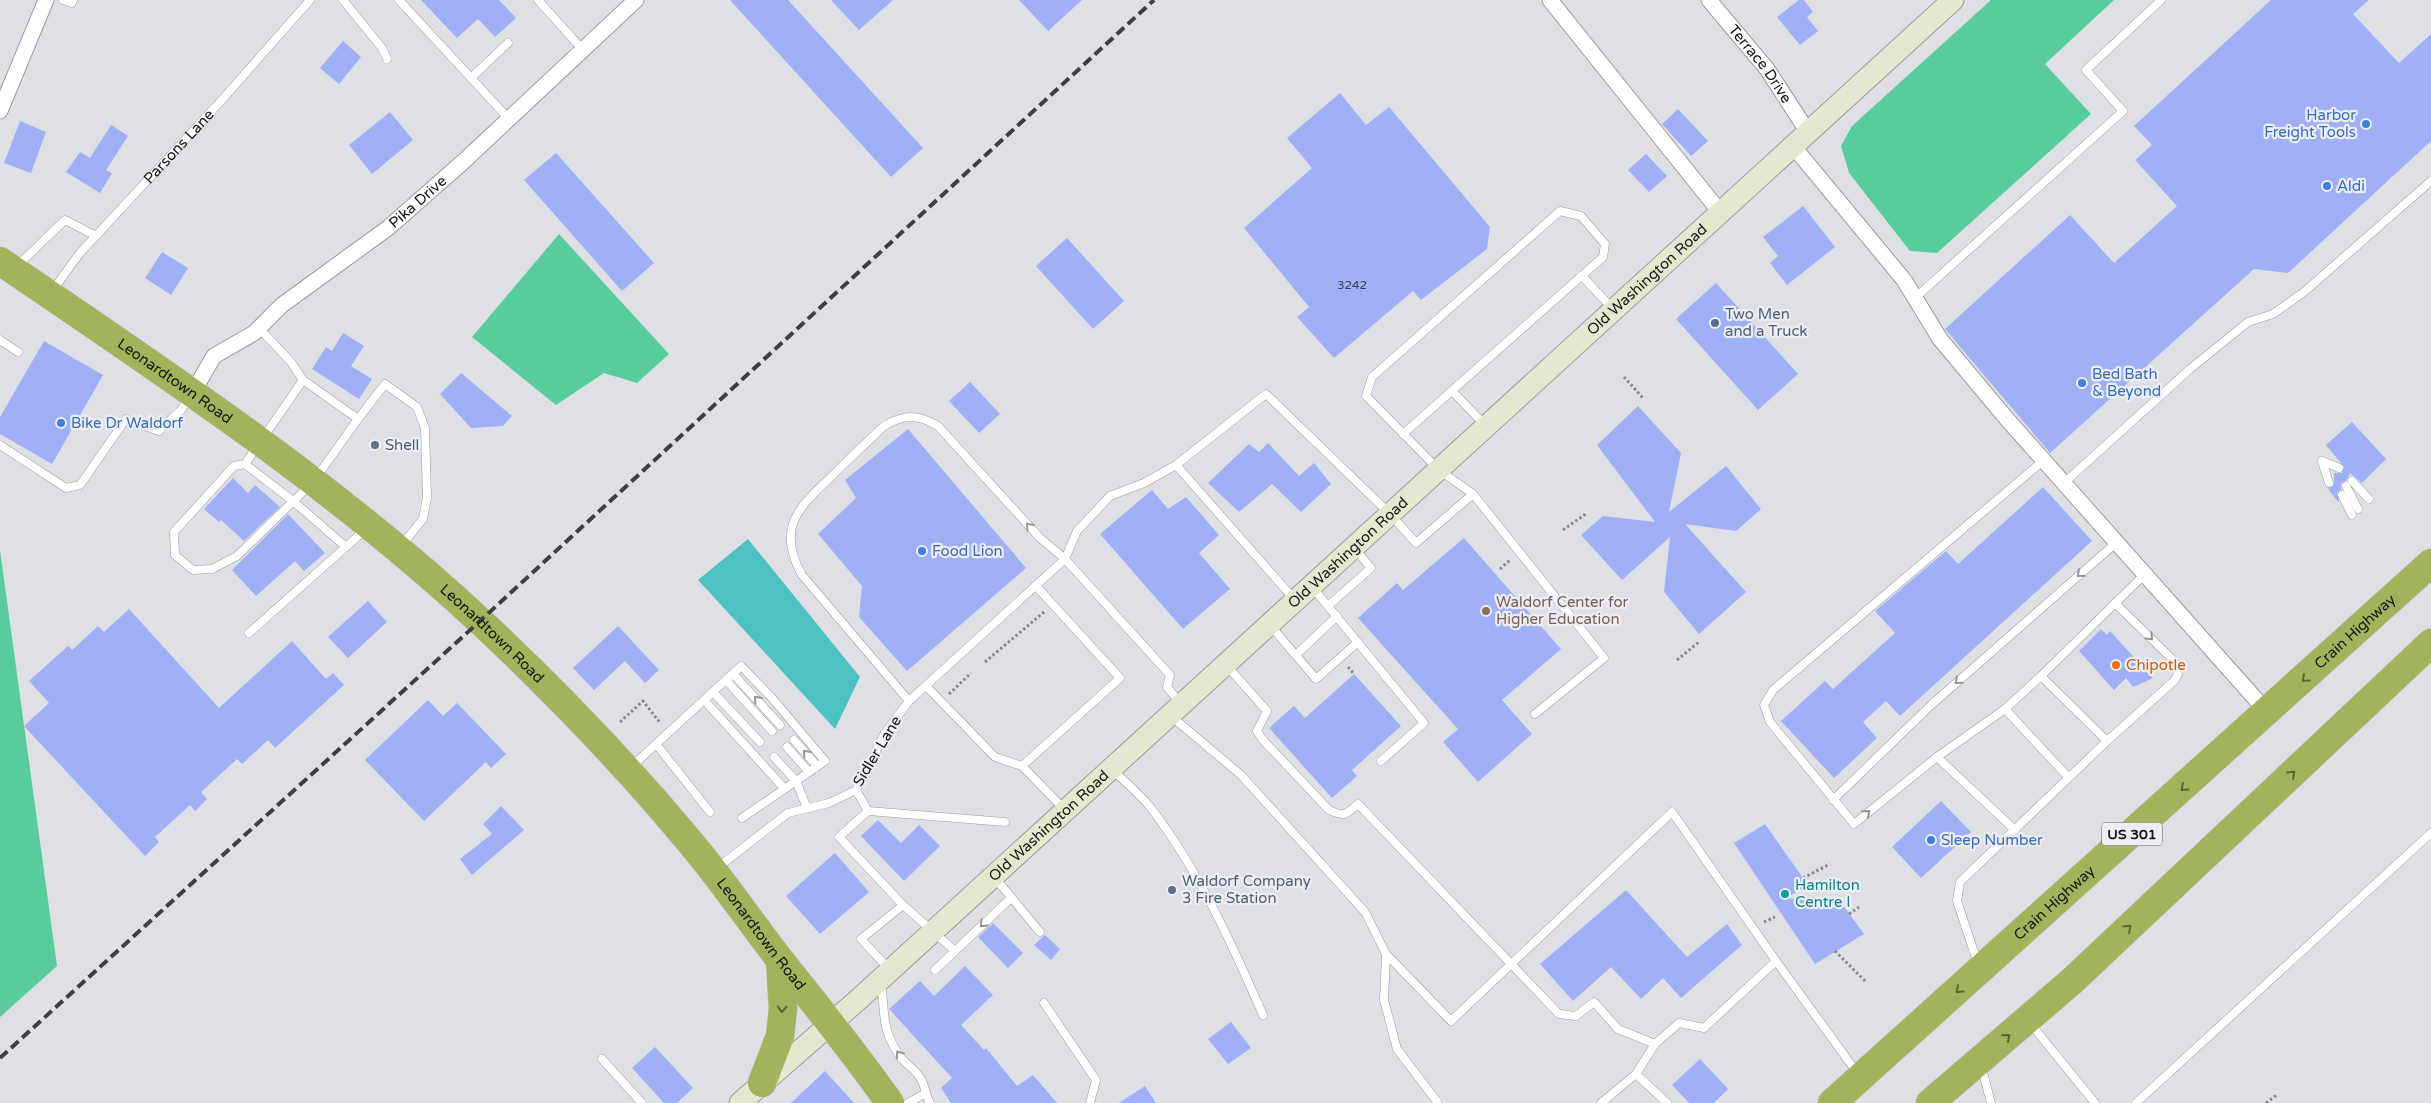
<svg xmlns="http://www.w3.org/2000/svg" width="2431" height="1103" viewBox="0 0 2431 1103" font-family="'Varela Round',sans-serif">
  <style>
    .forest { fill: #58cd9b }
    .water { fill: #4ec1c3 }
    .building { fill: #9fb0f7 }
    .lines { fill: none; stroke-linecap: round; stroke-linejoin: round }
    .lane-casing { stroke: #9a9ca0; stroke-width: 9 }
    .street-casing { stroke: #9a9ca0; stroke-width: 17 }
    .secondary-casing { stroke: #9a9ca0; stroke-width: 23 }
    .highway-casing { stroke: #bdbebe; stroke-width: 29 }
    .path { stroke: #88898e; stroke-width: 3; stroke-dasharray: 2.5 2.5; stroke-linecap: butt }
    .lane { stroke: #fff; stroke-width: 8 }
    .street { stroke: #fff; stroke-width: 15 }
    .secondary { stroke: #e3e8ce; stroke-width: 21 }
    .highway { stroke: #a1b45b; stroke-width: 28 }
    .rail { stroke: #3e3f42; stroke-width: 4; stroke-dasharray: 10 5; stroke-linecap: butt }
    .oneway { stroke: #969697 }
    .oneway2 { stroke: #5b653a }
    .shop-dot { fill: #3f7fe0; stroke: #eceef3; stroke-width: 2 }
    .service-dot { fill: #5c6f8a; stroke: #eceef3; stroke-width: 2 }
    .education-dot { fill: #8d6e63; stroke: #eceef3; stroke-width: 2 }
    .food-dot { fill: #e8710a; stroke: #eceef3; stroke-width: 2 }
    .culture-dot { fill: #0f9aa8; stroke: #eceef3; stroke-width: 2 }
    .labels { text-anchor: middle; stroke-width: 4.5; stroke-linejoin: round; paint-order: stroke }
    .number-label { font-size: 12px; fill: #383c50 }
    .shield { fill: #eceef3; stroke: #56575a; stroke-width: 1 }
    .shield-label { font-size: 14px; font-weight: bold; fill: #151618 }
    .street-label { font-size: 15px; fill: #151618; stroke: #eceef3 }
    .shop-label { font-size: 15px; fill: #366cbe; stroke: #eceef3; text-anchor: start }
    .service-label { font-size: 15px; fill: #4e5e75; stroke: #eceef3; text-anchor: start }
    .education-label { font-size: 15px; fill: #785e54; stroke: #eceef3; text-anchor: start }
    .food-label { font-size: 15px; fill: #c56008; stroke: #eceef3; text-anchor: start }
    .culture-label { font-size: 15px; fill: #0d838f; stroke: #eceef3; text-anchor: start }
  </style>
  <rect width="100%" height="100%" fill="#dfe0e6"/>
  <g class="forest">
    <path d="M1991,0H2114L2045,64L2091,114L1937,253L1910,251L1849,173L1841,146L1852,126Z"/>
    <path d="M559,234L669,354L637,383L604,373L556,405L472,337Z"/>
    <path d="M0,550L57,966L0,1017Z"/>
  </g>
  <path class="water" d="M748,539L860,677L835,729L698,580Z"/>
  <g class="building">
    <path d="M421,0H499L516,18L495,37L478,19L457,38Z"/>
    <path d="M730,0H788L923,148L891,177Z"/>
    <path d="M831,0H893L859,30Z"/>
    <path d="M1019,0H1082L1048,31Z"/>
    <path d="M1799,0H1804L1813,12L1807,17L1818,31L1800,45L1777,17Z"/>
    <path d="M2271,0H2369L2353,14L2399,63L2431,34V141L2288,273L2254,269L2050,453L1945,329L2070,215L2114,263L2177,206L2135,160L2152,145L2134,126Z"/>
    <path d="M343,41L361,57L339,84L320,68Z"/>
    <path d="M1340,93L1366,125L1389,107L1490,227L1487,249L1421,300L1413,291L1334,358L1297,317L1309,307L1244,228L1312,168L1287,138Z"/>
    <path d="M1678,109L1708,141L1691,156L1662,124Z"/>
    <path d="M390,112L413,140L372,174L349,145Z"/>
    <path d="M20,121L46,132L31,173L4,163Z"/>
    <path d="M111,125L128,136L106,170L112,173L100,193L66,172L80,152L90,158Z"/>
    <path d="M556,153L654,263L622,291L524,180Z"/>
    <path d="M1646,154L1667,176L1649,192L1628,170Z"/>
    <path d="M1803,206L1835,247L1787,285L1770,263L1778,256L1763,237Z"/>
    <path d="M1067,238L1124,301L1093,329L1036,266Z"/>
    <path d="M162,252L188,268L171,295L145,278Z"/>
    <path d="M1716,283L1798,374L1758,410L1676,319Z"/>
    <path d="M343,333L364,346L351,366L372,379L359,399L312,369L326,347L332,351Z"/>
    <path d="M44,341L103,375L52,464L0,434V417Z"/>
    <path d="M461,373L512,416L503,426L471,428L440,394Z"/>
    <path d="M970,382L1000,414L979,433L949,401Z"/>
    <path d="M1638,406L1681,453L1669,512L1726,466L1761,509L1736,531L1685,524L1746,592L1699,634L1664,592L1670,537L1622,580L1581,535L1603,516L1655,522L1597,445Z"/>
    <path d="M2352,422L2386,459L2362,483L2350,473L2347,480L2341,483V490L2337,492L2339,503L2328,489L2334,485V473H2342L2344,467L2326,445Z"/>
    <path d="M908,429L1026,568L907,671L859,617L862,586L818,534L856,498L845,480Z"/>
    <path d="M1268,443L1299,476L1314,463L1331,484L1301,512L1272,484L1239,512L1208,483L1249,444L1259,452Z"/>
    <path d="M233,478L248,493L255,485L280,507L244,541L221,520L219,522L204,509Z"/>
    <path d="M2043,487L2092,541L1900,716L1886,701L1863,722L1877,738L1834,778L1781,721L1825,681L1833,689L1895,633L1875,611L1946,551L1958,564Z"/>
    <path d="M1152,490L1168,509L1186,497L1219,535L1199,553L1230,589L1183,629L1100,534Z"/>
    <path d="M288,514L325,553L304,571L295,561L256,596L232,570Z"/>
    <path d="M1464,538L1561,649L1502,700L1532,734L1478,782L1443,742L1458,729L1358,618L1397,583L1403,590Z"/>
    <path d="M368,601L387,622L348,658L328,637Z"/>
    <path d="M129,609L219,708L292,641L326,679L333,673L344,685L275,748L268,740L242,764L237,759L201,792L207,799L195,811L190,805L155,837L159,842L145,856L24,726L49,703L29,681L68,646L72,650L98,626L104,632Z"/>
    <path d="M618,626L659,670L645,683L625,661L594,690L573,668Z"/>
    <path d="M2101,629L2107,635L2110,631L2153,678L2133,687L2126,678L2114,690L2079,651Z"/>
    <path d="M1354,674L1401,726L1352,770L1357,776L1332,798L1269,728L1294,706L1305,718Z"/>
    <path d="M428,700L443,716L457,703L506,754L491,768L486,762L424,821L365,760Z"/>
    <path d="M1941,801L1971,832L1921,878L1892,847Z"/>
    <path d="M501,806L524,830L472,875L460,859L492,834L483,824Z"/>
    <path d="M878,820L901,843L919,825L940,846L904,881L861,836Z"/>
    <path d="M1765,824L1808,885L1786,898L1843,905L1864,934L1815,964L1734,843Z"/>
    <path d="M835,853L869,892L820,934L786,896Z"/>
    <path d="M1626,890L1687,957L1727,924L1742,945L1681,998L1663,978L1641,999L1611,967L1573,1001L1540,964Z"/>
    <path d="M993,923L1023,953L1008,968L978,937Z"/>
    <path d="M1045,935L1060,949L1051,960L1034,945Z"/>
    <path d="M965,966L993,995L961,1025L984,1050L986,1048L1017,1086L1033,1075L1057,1103H951L941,1088L952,1078L889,1009L920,981L934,996Z"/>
    <path d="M1231,1022L1251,1048L1228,1064L1208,1039Z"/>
    <path d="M655,1047L693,1088L677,1103H664L632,1068Z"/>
    <path d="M1700,1059L1728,1089L1714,1103H1689L1672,1085Z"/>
    <path d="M825,1071L854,1103H791Z"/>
    <path d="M1145,1086L1156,1103H1119Z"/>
  </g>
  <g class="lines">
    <g class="lane-casing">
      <g id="lane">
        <path d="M63,0L72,3L73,0"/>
        <path d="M343,0L382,48L387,59"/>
        <path d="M399,0L509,119"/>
        <path d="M538,0L583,50"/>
        <path d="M471,78L508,43"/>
        <path d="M16,267L65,220L96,236"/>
        <path d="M1582,276L1612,308"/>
        <path id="s1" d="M53,290L80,253L220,102L310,0"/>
        <path d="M1915,298L2123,111L2086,70L2161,0"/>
        <path d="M259,328L291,362L303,380L358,419L313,482L237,556L212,569L193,570L175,555L174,532L234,466L245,464L303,380"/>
        <path d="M0,340L18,352"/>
        <path d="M1452,391L1485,425"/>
        <path d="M358,419L385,384L417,407L425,428L427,497L423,519L401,546"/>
        <path d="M1403,434L1603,257L1605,244L1581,216L1560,211L1372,377L1366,396L1439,470L1473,494L1604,658L1535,714"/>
        <path d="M0,445L66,488L80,485L126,419L159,431L181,410L190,396"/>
        <path d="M2322,461L2329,483"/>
        <path d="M2322,461L2339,468"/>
        <path d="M245,464L293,501L346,547"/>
        <path d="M2352,481L2369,499"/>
        <path d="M2064,483L2190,369L2248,322L2273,314L2304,292L2431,181"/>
        <path d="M2346,486L2358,509"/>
        <path d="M2342,495L2352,515"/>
        <path d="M1036,586L1120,678L1022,766L1064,809"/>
        <path d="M1313,588L1424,723L1381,761"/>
        <path d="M1294,599L1176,465L1266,394L1390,514L1416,543L1473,494"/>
        <path d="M1328,606L1371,568L1355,549"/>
        <path d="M1270,625L1316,679L1358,642"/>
        <path d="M249,633L366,529"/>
        <path d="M1296,655L1337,616"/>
        <path d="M1227,666L1267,711L1257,731L1263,740L1329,810C1344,817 1346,815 1358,804L1559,1014L1576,1016L1594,1002L1618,1029L1655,1044L1679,1023L1704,1028L1776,961L1858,1074"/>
        <path d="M733,674L780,725"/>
        <path d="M2041,676L2005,709L2068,777"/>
        <path d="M726,680L772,731"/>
        <path d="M926,686L995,757L1022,766"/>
        <path d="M713,692L760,742"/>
        <path d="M704,700L784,788"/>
        <path d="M909,701L802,575C775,527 800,506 834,474C850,458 867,442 884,426C904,414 918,414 938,426L1040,538L1065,559L1170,675L1167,687L1180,703"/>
        <path d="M2005,709L1937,757L1854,824L1770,722L1764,705L1773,690L2044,460"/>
        <path d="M1171,716L1241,775L1365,912L1386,954L1384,1000L1397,1049L1438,1103"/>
        <path d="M794,740L817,766"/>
        <path d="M2107,741L2174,681L2178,674L2174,661L2115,603"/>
        <path d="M656,744L710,812"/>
        <path d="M787,747L809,772"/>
        <path d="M1937,757L2015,830"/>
        <path d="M631,767L741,666L772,698L825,761L796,781L807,808"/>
        <path d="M1113,770C1125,782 1140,794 1151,808C1199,871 1231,942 1263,1015"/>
        <path d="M856,790L868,811L839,837L903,905"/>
        <path d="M1833,800L1930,706L2117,542"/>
        <path d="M868,811L1005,822"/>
        <path d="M742,818L796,781L774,757"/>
        <path d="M717,868L788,813L829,803L856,790L867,772L883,736L909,701L1065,559L1077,531L1110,496L1144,483L1176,465"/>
        <path d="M995,878L1040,932"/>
        <path d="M955,951L1011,898"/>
        <path d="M1386,954L1451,1021L1672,812L1776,961"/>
        <path d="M1978,964L1957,901L1960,882L2107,741L2041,676L2145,574"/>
        <path d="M889,969L861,939L903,905L955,951L935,970"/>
        <path d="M881,984C886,1015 880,1026 899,1055C905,1064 918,1071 922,1081C926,1089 925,1095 930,1103"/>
        <path d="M1044,1003L1096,1080L1090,1103"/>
        <path d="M2030,1023L2095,1103"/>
        <path d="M602,1059L642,1103"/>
        <path d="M1981,1065L1991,1103"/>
        <path d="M1636,1074L1655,1044"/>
        <path d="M908,1103L924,1094"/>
        <path d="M1601,1103L1636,1074L1667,1103"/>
        <path d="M2136,1103L2431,833"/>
      </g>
    </g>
    <g class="street-casing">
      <g id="street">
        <path d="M1550,0L1720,212"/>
        <path id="s2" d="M1709,0L1767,69L1808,132"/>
        <path d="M0,111L46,0"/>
        <path d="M1793,146L1904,280L1940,339L2006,418L2268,713"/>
        <path id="s3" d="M193,392L214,356L254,333L282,305L388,228L464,161L636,0"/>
      </g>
    </g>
    <g class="secondary-casing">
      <g id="secondary">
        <path id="s4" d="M740,1103L859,999L1953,0"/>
      </g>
    </g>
    <g class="highway-casing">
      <g id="highway">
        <path id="s5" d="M0,261C166,374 334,485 481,622C555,691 625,764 690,842C722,880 750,921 780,960C818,1007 855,1054 890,1103"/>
        <path d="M762,1083L780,1036L783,1009L780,960"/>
        <path id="s6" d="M1832,1103L2431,563"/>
        <path d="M1930,1103L2072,981L2431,643"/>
      </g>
    </g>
    <g class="path">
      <path d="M1624,377L1643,398"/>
      <path d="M1563,530L1587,513"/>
      <path d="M1500,569L1511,559"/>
      <path d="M1677,660L1699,642"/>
      <path d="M985,662L1044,612"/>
      <path d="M1348,667L1354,674"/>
      <path d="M949,694L971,673"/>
      <path d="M620,722L643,701L661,724"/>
      <path d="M1803,878L1830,864"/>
      <path d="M1849,914L1859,907"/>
      <path d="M1764,922L1775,917"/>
      <path d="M1835,951L1866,982"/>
      <path d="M2266,1103L2278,1094"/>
    </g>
    <use href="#lane" class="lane"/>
    <use href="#street" class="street"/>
    <use href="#secondary" class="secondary"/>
    <use href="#highway" class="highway"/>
    <path class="rail" d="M0,1058L480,621L1154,0"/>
  </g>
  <defs><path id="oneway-chevron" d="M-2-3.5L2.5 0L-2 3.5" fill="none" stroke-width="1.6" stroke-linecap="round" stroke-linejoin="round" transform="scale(1.25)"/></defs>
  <g class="oneway">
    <use href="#oneway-chevron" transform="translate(1029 526) rotate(-132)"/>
    <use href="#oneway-chevron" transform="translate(2080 574) rotate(140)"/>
    <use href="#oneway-chevron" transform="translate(2150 637) rotate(44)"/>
    <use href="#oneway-chevron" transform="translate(1958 681) rotate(139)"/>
    <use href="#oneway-chevron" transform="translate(757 699) rotate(-132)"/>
    <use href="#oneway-chevron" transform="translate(806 753) rotate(-132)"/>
    <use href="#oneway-chevron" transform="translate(1867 813) rotate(-39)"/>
    <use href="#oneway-chevron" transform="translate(983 924) rotate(136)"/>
    <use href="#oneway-chevron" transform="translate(899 1054) rotate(-125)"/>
  </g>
  <g class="oneway2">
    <use href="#oneway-chevron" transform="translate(2305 679) rotate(138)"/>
    <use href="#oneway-chevron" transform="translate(2292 774) rotate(-43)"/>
    <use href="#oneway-chevron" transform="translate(2184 788) rotate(138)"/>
    <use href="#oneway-chevron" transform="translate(2128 928) rotate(-43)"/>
    <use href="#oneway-chevron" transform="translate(1959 990) rotate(138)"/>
    <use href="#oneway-chevron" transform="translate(782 1009) rotate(92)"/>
    <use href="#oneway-chevron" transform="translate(2007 1037) rotate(-41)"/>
  </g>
  <g class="shop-dot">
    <circle cx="2366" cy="124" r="5"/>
    <circle cx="2327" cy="186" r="5"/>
    <circle cx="2082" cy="383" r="5"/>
    <circle cx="61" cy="423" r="5"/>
    <circle cx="922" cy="551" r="5"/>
    <circle cx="1931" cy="840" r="5"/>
  </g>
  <g class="service-dot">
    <circle cx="1715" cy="323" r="5"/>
    <circle cx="375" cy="445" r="5"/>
    <circle cx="1172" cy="890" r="5"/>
  </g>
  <circle class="education-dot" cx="1486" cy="611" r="5"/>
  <circle class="food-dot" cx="2116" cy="665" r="5"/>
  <circle class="culture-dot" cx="1785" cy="894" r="5"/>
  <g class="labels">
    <g class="number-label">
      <text x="1352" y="289">3242</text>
    </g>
    <rect class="shield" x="2102" y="822.5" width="60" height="23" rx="4"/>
    <g class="shield-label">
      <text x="2132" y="839">US 301</text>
    </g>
    <g class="street-label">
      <text dy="5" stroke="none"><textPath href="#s2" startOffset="82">Terrace Drive</textPath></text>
      <text dy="5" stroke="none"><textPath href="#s1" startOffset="191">Parsons Lane</textPath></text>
      <text dy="5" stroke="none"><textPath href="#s3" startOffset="298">Pika Drive</textPath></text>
      <text dy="5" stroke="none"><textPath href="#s4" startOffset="1225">Old Washington Road</textPath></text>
      <text dy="5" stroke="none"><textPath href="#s5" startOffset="212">Leonardtown Road</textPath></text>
      <text dy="5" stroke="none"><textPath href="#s4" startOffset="820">Old Washington Road</textPath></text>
      <text dy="5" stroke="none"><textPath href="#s6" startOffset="704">Crain Highway</textPath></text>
      <text dy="5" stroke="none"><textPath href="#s5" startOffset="618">Leonardtown Road</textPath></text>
      <text transform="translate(877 751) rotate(-59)" y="5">Sidler Lane</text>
      <text dy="5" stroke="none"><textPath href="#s4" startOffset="415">Old Washington Road</textPath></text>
      <text dy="5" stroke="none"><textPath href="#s6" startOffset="299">Crain Highway</textPath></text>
      <text dy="5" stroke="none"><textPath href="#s5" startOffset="1022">Leonardtown Road</textPath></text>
    </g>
    <g class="shop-label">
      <text x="2356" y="120" text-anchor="end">Harbor<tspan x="2356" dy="17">Freight Tools</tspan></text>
      <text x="2337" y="191">Aldi</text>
      <text x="2092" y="379">Bed Bath<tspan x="2092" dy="17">&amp; Beyond</tspan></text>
      <text x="71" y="428">Bike Dr Waldorf</text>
      <text x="932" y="556">Food Lion</text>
      <text x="1941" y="845">Sleep Number</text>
    </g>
    <g class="service-label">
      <text x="1725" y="319">Two Men<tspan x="1725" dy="17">and a Truck</tspan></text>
      <text x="385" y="450">Shell</text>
      <text x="1182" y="886">Waldorf Company<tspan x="1182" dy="17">3 Fire Station</tspan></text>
    </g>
    <g class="education-label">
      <text x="1496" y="607">Waldorf Center for<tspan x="1496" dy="17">Higher Education</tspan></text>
    </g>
    <g class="food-label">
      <text x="2126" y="670">Chipotle</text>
    </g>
    <g class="culture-label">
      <text x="1795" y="890">Hamilton<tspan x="1795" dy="17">Centre I</tspan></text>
    </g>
  </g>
</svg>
